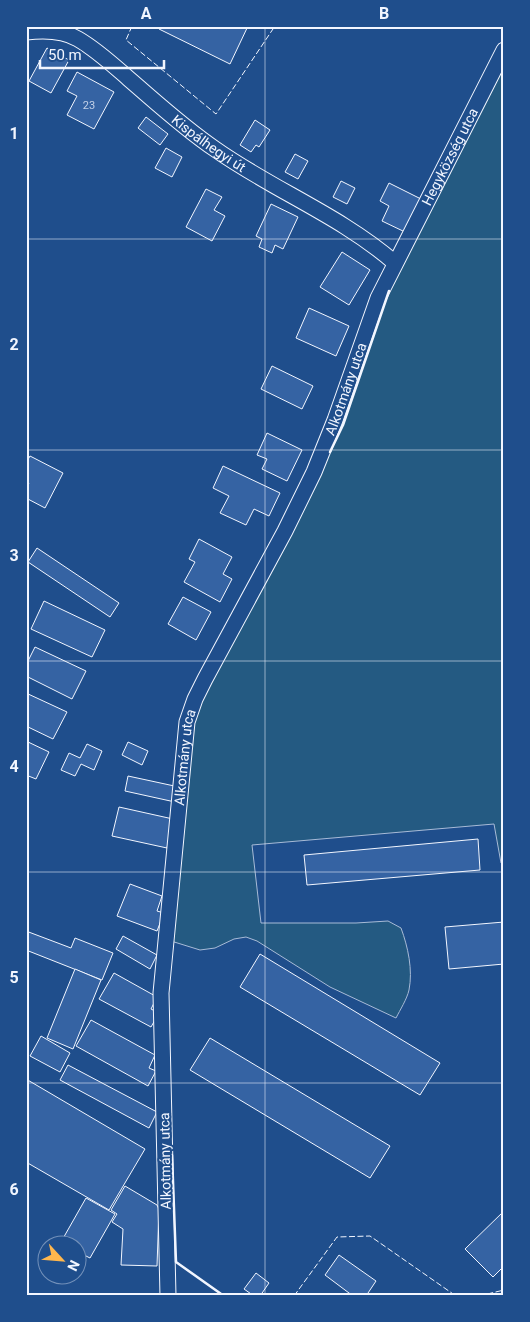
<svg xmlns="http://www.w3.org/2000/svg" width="530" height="1322" viewBox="0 0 530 1322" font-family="Roboto,sans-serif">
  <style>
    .green { fill: #245a82; stroke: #a8bbd7 }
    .building { fill: #3563a3; stroke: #f2f6ff }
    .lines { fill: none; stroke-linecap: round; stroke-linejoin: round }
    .street-casing { stroke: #f2f6ff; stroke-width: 17 }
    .street { stroke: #1f4e8c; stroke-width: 15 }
    .fence { stroke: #f2f6ff; stroke-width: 1; stroke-dasharray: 6 2.5; stroke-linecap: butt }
    .wall { stroke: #f2f6ff; stroke-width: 2.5 }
    .grid { fill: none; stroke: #f2f6ff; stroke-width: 1; stroke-opacity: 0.55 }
    .labels { text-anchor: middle; stroke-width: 4; stroke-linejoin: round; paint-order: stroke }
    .number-label { font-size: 11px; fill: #c3d1e8 }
    .street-label { font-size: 14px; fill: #f2f6ff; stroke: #1f4e8c }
    .neatline { fill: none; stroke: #f2f6ff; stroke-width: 2 }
    .grid-label { font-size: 16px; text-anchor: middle; font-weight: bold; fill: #f2f6ff }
  </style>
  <rect width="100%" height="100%" fill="#1f4e8c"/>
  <path class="green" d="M504,61V865L501,863L494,824L252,845L261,923H356L388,921L401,928C408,947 413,970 409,990C407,999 400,1010 396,1018L330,987L257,941L246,937L234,939L215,948L200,950L171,941L195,712L343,425L391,285Z"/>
  <g class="building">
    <path d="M160,26H248L230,64L159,29Z"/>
    <path d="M47,48L69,60L51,93L29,81Z"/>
    <path d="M77,72L114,92L94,129L67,115L77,96L67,91Z"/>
    <path d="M146,117L168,134L160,145L138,128Z"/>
    <path d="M255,120L270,130L259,147L256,145L251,152L240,145Z"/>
    <path d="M166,148L182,157L172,177L155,168Z"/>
    <path d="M295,154L308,161L298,179L285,172Z"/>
    <path d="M341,181L355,188L347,204L333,197Z"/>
    <path d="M389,183L421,199L405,232L382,221L389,206L380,201Z"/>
    <path d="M206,189L222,197L214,210L225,216L212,241L186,227Z"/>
    <path d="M271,204L298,217L283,249L275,245L272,253L259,247L262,239L256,236Z"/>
    <path d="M342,252L370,270L349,305L320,287Z"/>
    <path d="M309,308L349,326L336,356L296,338Z"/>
    <path d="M272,366L313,386L302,409L261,389Z"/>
    <path d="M267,433L302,450L287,481L262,469L267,459L257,455Z"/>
    <path d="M30,456L63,473L45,508L26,498V488L29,483L26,481V463Z"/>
    <path d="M223,466L280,493L269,516L254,509L246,525L220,513L229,496L213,488Z"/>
    <path d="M199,539L232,557L223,574L232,579L220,602L184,582L195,562L189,559Z"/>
    <path d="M37,548L119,603L110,617L28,562Z"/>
    <path d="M183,597L211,612L196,640L168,624Z"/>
    <path d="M44,601L105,630L92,657L31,629Z"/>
    <path d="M35,647L86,671L72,699L26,676V665Z"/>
    <path d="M26,693L67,712L53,739L26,726Z"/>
    <path d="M26,741L49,752L36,779L26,775Z"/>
    <path d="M128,742L148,751L142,765L122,755Z"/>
    <path d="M87,744L102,751L94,770L81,764L75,776L61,770L69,753L80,758Z"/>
    <path d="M128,776L179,787L175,802L125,791Z"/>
    <path d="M119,807L173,819L167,848L112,836Z"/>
    <path d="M478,839L480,870L307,885L304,855Z"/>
    <path d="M130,884L162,896L157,911L164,913L157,931L117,916Z"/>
    <path d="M504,922V964L449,969L445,927Z"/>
    <path d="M26,931L71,948L75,938L113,953L102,980L26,950Z"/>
    <path d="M123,936L157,955L150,969L116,949Z"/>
    <path d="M260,954L440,1063L420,1095L240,987Z"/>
    <path d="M75,969L101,980L73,1049L47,1038Z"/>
    <path d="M114,973L157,997L151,1009L159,1013L151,1027L99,999Z"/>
    <path d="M91,1020L155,1055L149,1068L156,1071L148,1086L76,1046Z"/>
    <path d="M41,1036L70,1053L60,1072L30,1056Z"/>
    <path d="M210,1038L390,1146L370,1178L190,1070Z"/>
    <path d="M68,1065L157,1112L149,1128L60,1080Z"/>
    <path d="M26,1079L145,1149L109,1210L26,1162Z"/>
    <path d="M125,1186L157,1205L159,1209L157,1266L121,1265L123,1229L112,1222L117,1214L111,1210Z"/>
    <path d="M86,1198L115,1214L90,1258L78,1252V1244H65L61,1242Z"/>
    <path d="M504,1211V1266L493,1277L465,1249Z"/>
    <path d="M339,1255L376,1281L366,1296H353L325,1275Z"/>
    <path d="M256,1273L269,1283L260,1296H254L244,1289Z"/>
  </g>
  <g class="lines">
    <g class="street-casing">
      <g id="street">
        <path id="s1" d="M26,32C43,30 63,30 78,39C97,50 113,65 129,79C157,103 184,128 215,149C273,190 341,216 395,263"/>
        <path id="s2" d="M168,1296L161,993L187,722L195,699L205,679L285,531L314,472L335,420L378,298L504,50"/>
      </g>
    </g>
    <use href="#street" class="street"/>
    <g class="fence">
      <path d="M132,26L126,40L216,114L275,26"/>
      <path d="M294,1296L337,1237L370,1236L456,1296"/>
      <path d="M479,1296L504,1290"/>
    </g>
    <g class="wall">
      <path d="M330,452L343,425L389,291"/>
      <path d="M172,1155L176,1262L224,1296"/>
    </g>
  </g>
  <path class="grid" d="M265,26V1296M26,239H504M26,450H504M26,661H504M26,872H504M26,1083H504"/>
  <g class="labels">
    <g class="number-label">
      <text x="89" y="109">23</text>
    </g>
    <g class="street-label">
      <text dy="5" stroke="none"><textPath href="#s1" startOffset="221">Kispálhegyi út</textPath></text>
      <text dy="5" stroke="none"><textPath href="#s2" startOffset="1200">Hegyközség utca</textPath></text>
      <text dy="5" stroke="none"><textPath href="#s2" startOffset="945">Alkotmány utca</textPath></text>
      <text dy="5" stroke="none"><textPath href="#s2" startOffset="540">Alkotmány utca</textPath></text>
      <text transform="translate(165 1161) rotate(-91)" y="5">Alkotmány utca</text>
    </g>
  </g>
  <rect width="530" height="1322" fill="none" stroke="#1f4e8c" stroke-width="55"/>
  <g transform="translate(62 1260) rotate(116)"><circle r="24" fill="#1f4e8c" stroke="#7391ba"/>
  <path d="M0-4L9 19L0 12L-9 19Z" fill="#ffb74d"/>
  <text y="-8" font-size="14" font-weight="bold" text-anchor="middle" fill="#f2f6ff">N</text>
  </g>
  <path d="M40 60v8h124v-8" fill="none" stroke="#f2f6ff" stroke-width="2.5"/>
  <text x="48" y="60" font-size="15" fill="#f2f6ff" stroke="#1f4e8c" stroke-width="4" paint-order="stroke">50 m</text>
  <rect x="28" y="28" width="474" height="1266" class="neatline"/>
  <g class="grid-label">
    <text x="146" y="19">A</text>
    <text x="384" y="19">B</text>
    <text x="14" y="139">1</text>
    <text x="14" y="350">2</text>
    <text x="14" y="561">3</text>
    <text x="14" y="772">4</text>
    <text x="14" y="983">5</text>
    <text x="14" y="1195">6</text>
  </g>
</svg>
